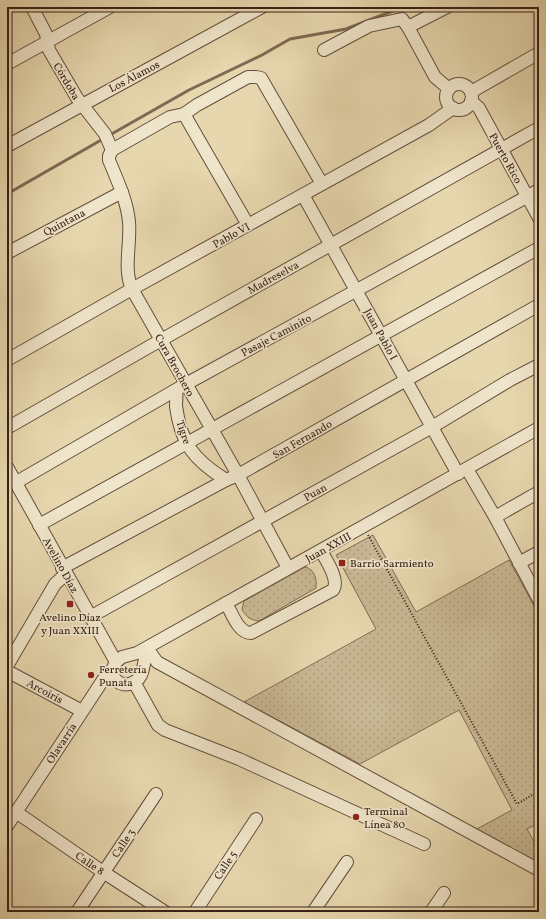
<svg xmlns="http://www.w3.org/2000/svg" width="546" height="919" viewBox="0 0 546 919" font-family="Vollkorn,serif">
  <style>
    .park { fill: url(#park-dots); stroke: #806c56 }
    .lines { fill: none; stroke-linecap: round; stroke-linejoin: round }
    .stream { stroke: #7e6953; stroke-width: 3 }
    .minor-casing { stroke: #644e3d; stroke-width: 14 }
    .path { stroke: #382017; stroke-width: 2; stroke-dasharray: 1 2; stroke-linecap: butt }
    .minor { stroke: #efe5ca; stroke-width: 12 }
    .poi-dot { fill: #8f2418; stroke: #efe5ca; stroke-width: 1.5 }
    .labels { text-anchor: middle; stroke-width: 3.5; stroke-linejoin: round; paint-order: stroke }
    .street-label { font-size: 11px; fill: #382017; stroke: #efe5ca }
    .poi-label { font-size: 11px; fill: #382017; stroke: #efe5ca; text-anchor: start }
  </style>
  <defs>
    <pattern id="park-dots" width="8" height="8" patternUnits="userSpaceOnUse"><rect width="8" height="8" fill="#c9b894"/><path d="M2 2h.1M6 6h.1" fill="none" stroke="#ad9e7f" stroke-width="1.8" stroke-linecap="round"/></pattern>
  </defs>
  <rect width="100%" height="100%" fill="#e7d7ae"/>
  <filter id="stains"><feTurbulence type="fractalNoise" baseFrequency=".005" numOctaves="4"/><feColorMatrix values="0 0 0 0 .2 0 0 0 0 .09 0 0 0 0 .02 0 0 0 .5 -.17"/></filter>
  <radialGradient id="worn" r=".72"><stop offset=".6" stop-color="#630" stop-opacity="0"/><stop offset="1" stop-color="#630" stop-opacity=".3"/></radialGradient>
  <g class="park">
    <path d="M373,535L416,612L509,560L539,615V823L527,829L539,851V866L475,830L512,810L459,710L360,764L244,702L376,629L336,555Z"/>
    <path d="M305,567C315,569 317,580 316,588L259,621C250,620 247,617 242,610L244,601Z"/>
  </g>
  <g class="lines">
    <g class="stream">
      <path d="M108,136L189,90L262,55L290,39L346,29L403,7"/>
      <path d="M7,194L103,139"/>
    </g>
    <g class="minor-casing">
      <g id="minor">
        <path d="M32,7L46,34L49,50L77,98L105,134L112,150"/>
        <path d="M408,27L447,7"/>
        <path d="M324,50L369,26L402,19L408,27L435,77L449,89"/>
        <path d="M7,64L110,7"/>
        <circle cx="459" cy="97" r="13"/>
        <path d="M471,92L539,53"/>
        <path d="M471,101L479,108L539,218"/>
        <path d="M184,114L248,225"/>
        <path d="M7,146L262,7"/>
        <path d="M112,150L109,156V160C117,180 127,200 129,222C131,244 123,269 132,289L238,475L288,568"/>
        <path d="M112,150L170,117L184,114L197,105L248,77H256L261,78L322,184"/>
        <path d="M303,195L458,474"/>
        <path d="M7,253L122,192"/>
        <path d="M7,360L132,289L429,125L453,108"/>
        <path d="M176,391C177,396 176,401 176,406C181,444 194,460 226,480"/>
        <path d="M7,428L161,340L539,128"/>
        <path d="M7,467L116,662"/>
        <path d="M467,469L495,517L539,600"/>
        <path d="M15,483L186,384L539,190"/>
        <path d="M495,517L539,492"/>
        <path d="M39,525L539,248"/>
        <path d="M519,563L539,552"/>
        <path d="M62,568L226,480L238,475L539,305"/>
        <path d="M226,603C232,613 238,633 251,633L333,590C340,580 326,560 321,551"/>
        <path d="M90,617L432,427L510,380L539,365"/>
        <path d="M147,648L157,662L539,870"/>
        <path d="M116,662L122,657L137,653L539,428"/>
        <path d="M7,666L55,584L66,574"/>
        <path d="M112,670C112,673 113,676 115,679C122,688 136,685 141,675C144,669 145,655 147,648"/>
        <path d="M7,671L82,711"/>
        <path d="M134,682L158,725L165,730L239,759L424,844"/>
        <path d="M16,812L103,872L165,912"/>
        <path d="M7,826L103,680L112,670L116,662"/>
        <path d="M77,912L156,794"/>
        <path d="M195,912L256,819"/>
        <path d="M313,912L347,862"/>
        <path d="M431,912L444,893"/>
      </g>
    </g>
    <path class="path" d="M368,535L517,804L539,791"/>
    <use href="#minor" class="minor"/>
  </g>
  <g class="poi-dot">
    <rect x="338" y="559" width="8" height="8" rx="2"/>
    <rect x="66" y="600" width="8" height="8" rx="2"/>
    <circle cx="91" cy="675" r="4"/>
    <circle cx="356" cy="817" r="4"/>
  </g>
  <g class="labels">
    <g class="street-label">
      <text transform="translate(134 76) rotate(-28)" y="4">Los Álamos</text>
      <text transform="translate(67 81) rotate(59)" y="4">Córdoba</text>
      <text transform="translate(506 158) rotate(61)" y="4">Puerto Rico</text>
      <text transform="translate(64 222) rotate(-28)" y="4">Quintana</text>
      <text transform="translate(231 235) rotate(-29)" y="4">Pablo VI</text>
      <text transform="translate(273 277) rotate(-29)" y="4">Madreselva</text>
      <text transform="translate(381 334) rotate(61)" y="4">Juan Pablo I</text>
      <text transform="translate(276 335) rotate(-28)" y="4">Pasaje Caminito</text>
      <text transform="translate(175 365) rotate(61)" y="4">Cura Brochero</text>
      <text transform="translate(184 432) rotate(71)" y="4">Tigre</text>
      <text transform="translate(302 439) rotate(-30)" y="4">San Fernando</text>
      <text transform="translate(315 492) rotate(-29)" y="4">Puan</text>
      <text transform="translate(328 547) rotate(-29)" y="4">Juan XXIII</text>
      <text transform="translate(61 565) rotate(61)" y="4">Avelino Díaz</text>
      <text transform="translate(45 691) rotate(28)" y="4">Arcoiris</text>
      <text transform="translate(61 743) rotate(-57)" y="4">Olavarría</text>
      <text transform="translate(123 843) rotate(-56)" y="4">Calle 3</text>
      <text transform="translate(90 863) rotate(34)" y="4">Calle 8</text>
      <text transform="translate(225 865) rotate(-57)" y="4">Calle 5</text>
    </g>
    <g class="poi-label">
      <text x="350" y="567">Barrio Sarmiento</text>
      <text x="70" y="621" text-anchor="middle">Avelino Díaz<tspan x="70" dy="13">y Juan XXIII</tspan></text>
      <text x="99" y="673">Ferretería<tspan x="99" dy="13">Punata</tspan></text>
      <text x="364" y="815">Terminal<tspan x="364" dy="13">Línea 80</tspan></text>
    </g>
  </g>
  <rect width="546" height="919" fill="none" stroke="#e7d7ae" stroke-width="24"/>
  <rect x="8" y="8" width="530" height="903" fill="none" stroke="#382017" stroke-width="2"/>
  <rect x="12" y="12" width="522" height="895" fill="none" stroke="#382017"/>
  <rect width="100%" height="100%" filter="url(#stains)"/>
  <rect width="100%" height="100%" fill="url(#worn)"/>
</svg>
